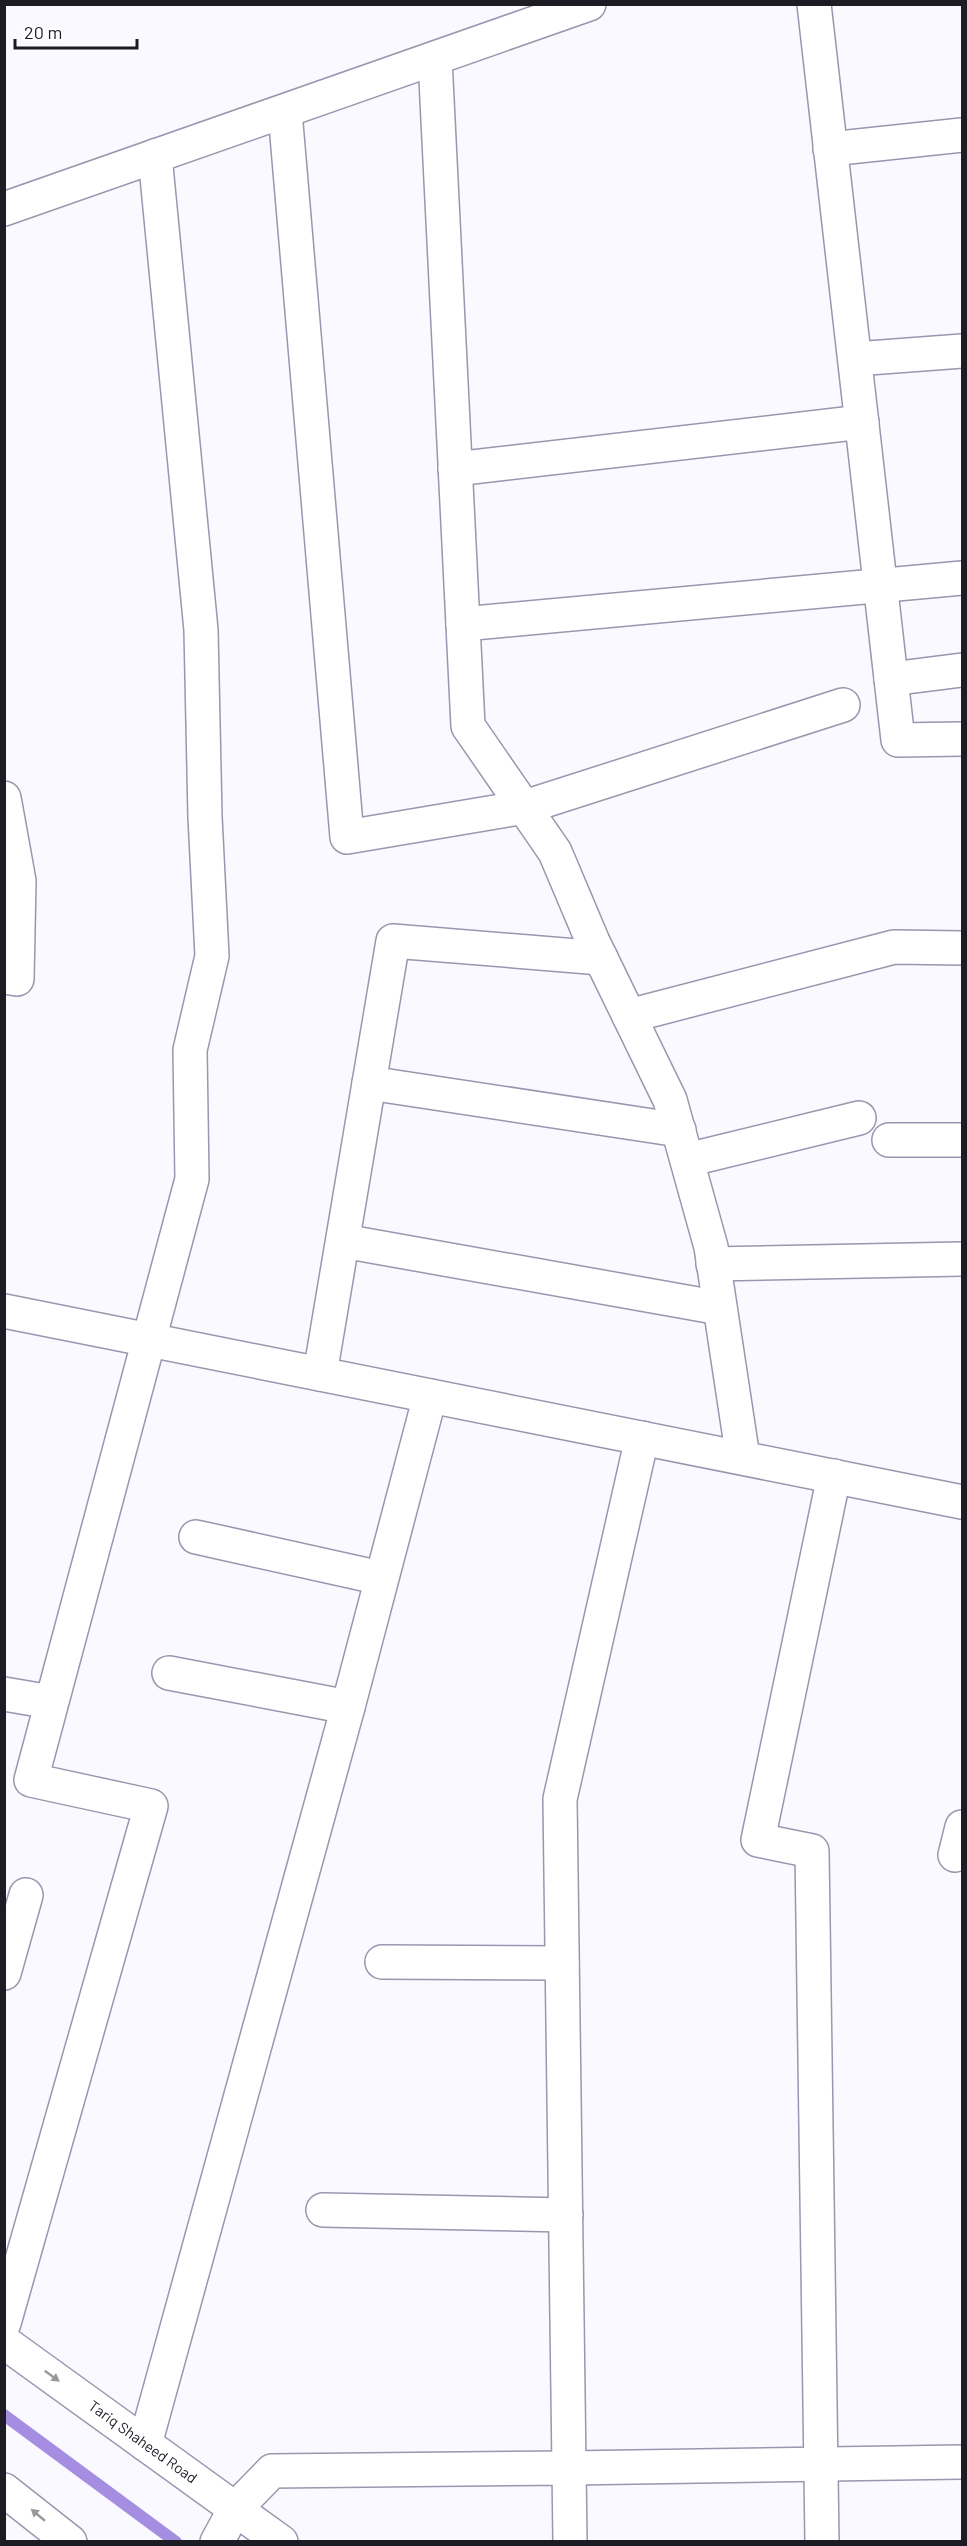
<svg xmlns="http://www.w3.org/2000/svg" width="967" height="2546" viewBox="0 0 967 2546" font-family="Barlow,sans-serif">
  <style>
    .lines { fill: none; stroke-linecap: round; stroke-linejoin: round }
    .stream { stroke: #a58de1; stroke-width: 12 }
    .minor-casing { stroke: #9b95af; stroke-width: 36 }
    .major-casing { stroke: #9b95af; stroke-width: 36 }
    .minor { stroke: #fff; stroke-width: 33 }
    .major { stroke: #fff; stroke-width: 33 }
    .oneway { fill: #99989c }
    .labels { text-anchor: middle; stroke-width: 6; stroke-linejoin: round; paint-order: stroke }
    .street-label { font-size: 15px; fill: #1d1b24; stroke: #fff }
  </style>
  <rect width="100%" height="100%" fill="#faf9ff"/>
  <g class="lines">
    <path class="stream" d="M4,2415L176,2542"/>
    <g class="minor-casing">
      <g id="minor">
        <path d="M814,4L898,740L962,739"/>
        <path d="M435,59L468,726L555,852L593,942L670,1100L711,1247L743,1458"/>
        <path d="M285,112L347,837L525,807L843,705"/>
        <path d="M830,149L962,135"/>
        <path d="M4,209L589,4"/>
        <path d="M855,359L962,351"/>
        <path d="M455,469L862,422"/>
        <path d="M463,624L962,578"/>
        <path d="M891,679L962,670"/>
        <path d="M4,798L19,881L17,979L4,977"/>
        <path d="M629,1016L894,947L962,948"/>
        <path d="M369,1083L679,1130"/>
        <path d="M889,1140H962"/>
        <path d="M687,1160L859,1118"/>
        <path d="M343,1241L720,1308"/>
        <path d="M713,1264L962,1259"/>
        <path d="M4,1311L962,1502"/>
        <path d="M320,1374L393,941L601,958"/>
        <path d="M642,1438L560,1799L569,2468L962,2462"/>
        <path d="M196,1537L381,1578"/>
        <path d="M169,1673L348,1707"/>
        <path d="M4,1694L51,1702"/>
        <path d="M955,1855L962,1827"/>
        <path d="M382,1962L562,1963"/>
        <path d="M4,1973L26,1895"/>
        <path d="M323,2210L566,2215"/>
        <path d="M4,2323L151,1806L31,1780L192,1179L190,1050L212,956L205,817L201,630L155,156"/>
        <path d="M145,2444L348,1707L430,1396"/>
        <path d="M217,2542L235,2509L272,2471L569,2468L570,2542"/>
        <path d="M822,2542L812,1851L758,1840L834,1476"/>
      </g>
    </g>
    <g class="major-casing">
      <g id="major">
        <path id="s1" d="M4,2342L281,2542"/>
        <path d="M4,2490L70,2542"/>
      </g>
    </g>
    <use href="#minor" class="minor"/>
    <use href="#major" class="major"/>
  </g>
  <defs><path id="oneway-solid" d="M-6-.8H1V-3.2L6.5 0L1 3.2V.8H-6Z" transform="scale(1.5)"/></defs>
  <g class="oneway">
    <use href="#oneway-solid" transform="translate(52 2376) rotate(36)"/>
    <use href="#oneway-solid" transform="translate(38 2515) rotate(-140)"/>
  </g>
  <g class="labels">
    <g class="street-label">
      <text dy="5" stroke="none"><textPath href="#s1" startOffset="171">Tariq Shaheed Road</textPath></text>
    </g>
  </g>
  <rect width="967" height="2546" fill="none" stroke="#1d1b24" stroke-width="12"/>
  <path d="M15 39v9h122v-9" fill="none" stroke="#1d1b24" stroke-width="3"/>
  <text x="24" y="39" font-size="18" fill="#1d1b24" stroke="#ffffff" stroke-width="4.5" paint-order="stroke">20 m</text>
</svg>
